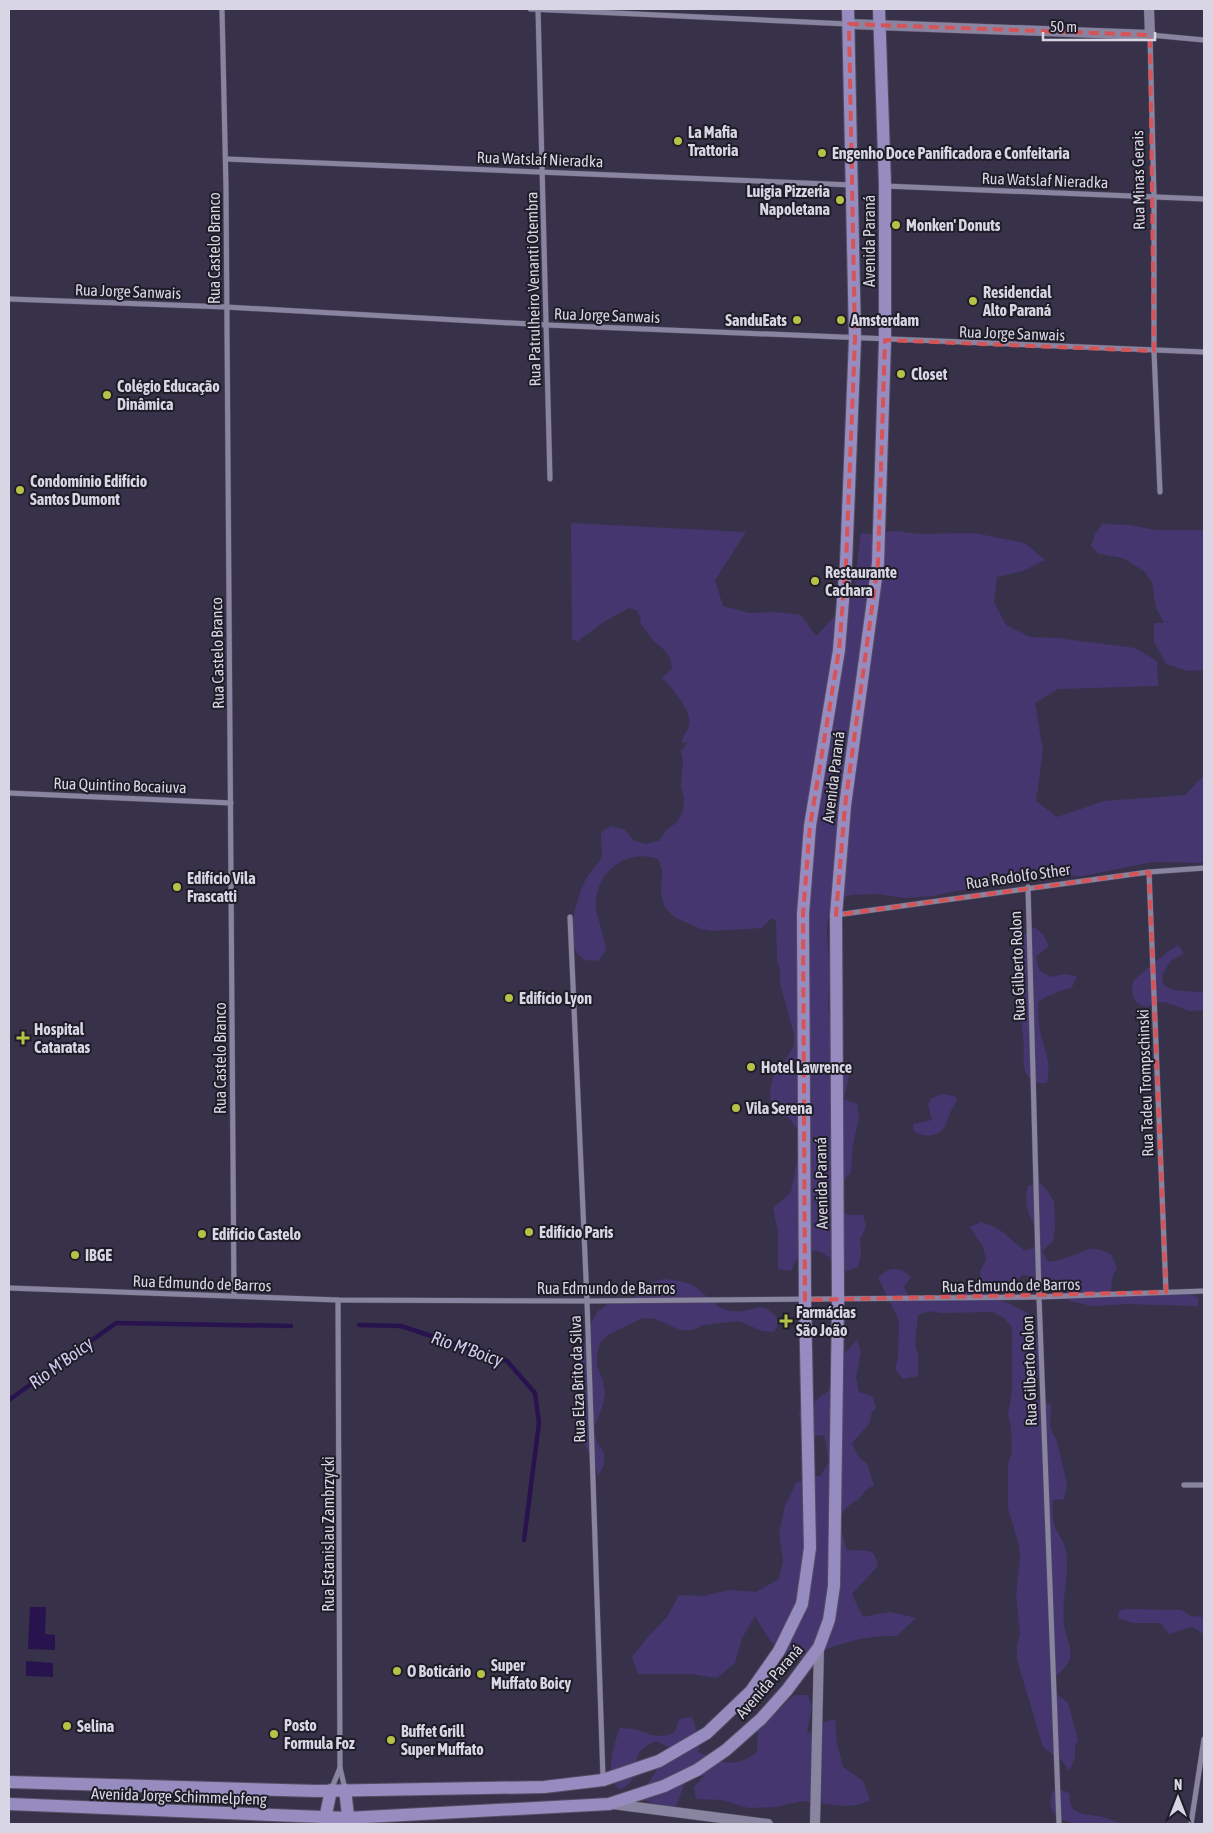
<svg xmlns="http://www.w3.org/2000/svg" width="1213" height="1833" viewBox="0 0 1213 1833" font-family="'Asap Condensed',sans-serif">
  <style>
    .green { fill: #46366f }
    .water { fill: #28134f }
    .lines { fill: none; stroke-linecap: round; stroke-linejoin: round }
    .stream { stroke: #28134f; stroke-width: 4.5 }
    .street-casing { stroke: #534e62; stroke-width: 6 }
    .secondary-casing { stroke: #534e62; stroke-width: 11 }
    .primary-casing { stroke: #534e62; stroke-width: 14 }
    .street { stroke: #8984a0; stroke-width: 5 }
    .secondary { stroke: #8984a0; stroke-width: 10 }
    .primary { stroke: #978cc0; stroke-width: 12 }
    .marked { fill: none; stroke: #d65357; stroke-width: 4; stroke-dasharray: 10 6; stroke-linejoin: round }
    .poi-dot { fill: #b6c148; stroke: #1e1c27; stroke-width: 2 }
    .labels { text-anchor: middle; stroke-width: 4; stroke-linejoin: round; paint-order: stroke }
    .poi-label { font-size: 16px; font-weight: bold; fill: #d8d5e4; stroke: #1e1c27; text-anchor: start }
    .street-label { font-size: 16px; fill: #d8d5e4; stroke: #1e1c27 }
    .water-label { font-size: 18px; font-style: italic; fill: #d2cbf1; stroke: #1e1c27 }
  </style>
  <rect width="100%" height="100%" fill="#37324a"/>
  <g class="green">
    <path d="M571,523L746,532L715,580L723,606L749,613L774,612L801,615L816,636L853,597L861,533L869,534L895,531L920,534L974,533L1025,543L1045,560L1023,571L997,577L994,602L1006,625L1030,637L1057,638L1135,648L1157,661L1158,686L1058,689L1035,703L1043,751L1036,801L1057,817L1104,801L1185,795L1204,775V863L1152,862L1083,876H1069L1053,871L1028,870L1015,873L1004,880L987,886L955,891L933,896L904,898L878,894L852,895L837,899L831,910L827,924V939L830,965L828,1009L833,1031L831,1056L843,1062L849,1076L844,1099L857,1104L859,1118L853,1144L851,1172L838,1187L837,1211L850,1215H863L866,1227L860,1239L861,1254L858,1267L846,1271L834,1268L829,1257L818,1251L805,1252L796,1260L791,1271L778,1269V1232L773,1208L791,1192L801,1141L797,1129L790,1119L779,1114L771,1101L770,1089L773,1077L781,1068L794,1045V1034L780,983V971L777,959L776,921L771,918L762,928L712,931L701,929L676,918L665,908L661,894L662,870L658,859C623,847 590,877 597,914C600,927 605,938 606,951L598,961C595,960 590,961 586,960C560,951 577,896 586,879C590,871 598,864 602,857L601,832L612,826L625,830L633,840L645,844L659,841L666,830L677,822L683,810L684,798L681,787L683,763L681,751L688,742L682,743C682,735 688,732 689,725C692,710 672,688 662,678L672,669C670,649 664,652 652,639C648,634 644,628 640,623L641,616L639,615L636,610L629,608L602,623L577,642L572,639Z"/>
    <path d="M1102,524L1129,525L1155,530H1204V670L1188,671L1166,664L1154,642V623H1164L1156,608L1152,582L1144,571L1123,558L1099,554L1091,546L1095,534Z"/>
    <path d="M1034,927L1043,934L1049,946L1036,957L1039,970L1050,977L1064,974L1077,976L1072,987C1057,993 1051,993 1038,1002C1038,1012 1038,1022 1040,1031C1044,1051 1052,1062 1047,1083H1034C1031,1080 1027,1076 1025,1071C1022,1059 1025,1048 1023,1036C1021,1008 1007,975 1016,947C1019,938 1026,932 1034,927Z"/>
    <path d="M1178,945L1184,953C1180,956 1177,957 1173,959C1170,962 1166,968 1164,972C1153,994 1192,991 1204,992V1010L1190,1011L1165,1002L1152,1003L1148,1007L1142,1006L1136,1002L1133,997L1132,985L1135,979L1166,953Z"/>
    <path d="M943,1094L957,1097C956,1105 952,1108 949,1115C947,1119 947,1123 945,1126C938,1138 922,1138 913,1130V1124L932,1120L928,1104L932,1098Z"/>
    <path d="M1040,1182L1048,1192L1054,1202L1055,1228L1053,1241L1042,1251L1048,1262C1056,1261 1064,1259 1072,1256C1092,1249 1089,1245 1111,1254L1117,1267L1112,1279L1111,1291L1123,1295L1166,1292L1193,1295L1198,1298V1306L1128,1304L1092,1306L1069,1301L1067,1289C1059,1289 1051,1288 1043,1284C1033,1278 1034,1276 1022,1275L1013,1284L995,1287L993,1299L1006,1302L1029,1314L1037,1339L1043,1350L1044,1362L1033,1387L1037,1400L1051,1404L1050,1428L1056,1439L1065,1475L1067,1487L1064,1499L1053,1500C1052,1509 1052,1518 1055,1527C1058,1535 1065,1542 1066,1551C1070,1576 1061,1600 1064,1624C1065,1637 1074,1649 1069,1661C1066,1668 1056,1676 1051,1682L1056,1693L1068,1703L1078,1740L1075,1745V1758L1069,1771L1062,1761L1043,1747L1017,1660V1646L1020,1634L1016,1595L1020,1558L1019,1545L1008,1508V1464L1012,1452L1011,1427L1008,1415L1012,1391V1327L1004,1318L993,1312L941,1313L930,1311L918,1315L915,1343L918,1356V1376L903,1379L895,1369L898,1358L899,1321L878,1277C892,1266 898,1266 911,1277L904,1287L908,1295L920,1300L958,1295L981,1283L980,1271L986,1260L983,1247L970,1227L981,1222C1004,1229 1007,1237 1025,1251L1037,1246C1038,1229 1032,1225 1028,1210C1025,1202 1026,1194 1028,1186Z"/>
    <path d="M664,1279C672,1280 682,1281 690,1284C705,1291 714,1309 732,1311C755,1314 760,1296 780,1321L774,1332L762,1331L739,1321L703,1325L693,1330H680L656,1319L643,1318L609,1334L601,1341L597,1353V1367L603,1381L605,1393L603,1405L594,1428L597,1442L604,1453V1465L598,1476L595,1464L583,1442L580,1431L581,1394L577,1382V1370L582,1358L586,1334L597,1312L608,1304L632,1301C642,1287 647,1283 664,1279Z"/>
    <path d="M857,1340L861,1352L856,1377L859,1392L872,1396L876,1408L872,1412L869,1424L852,1443L857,1455L867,1464L874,1485L865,1491L859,1499L848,1506L838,1518L847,1550L869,1551L874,1554L878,1566L852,1594L863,1617L890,1612L916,1618L897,1636C858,1636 839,1644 802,1659L779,1651L767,1636L755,1616L742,1638L735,1663L717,1678L691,1674H638L632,1657L648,1637L667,1617L679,1595L704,1596L729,1590L756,1592L779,1579L783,1561L779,1533L785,1506L796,1483L821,1475L829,1461L824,1435L815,1436L801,1426L799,1413L840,1382V1358Z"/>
    <path d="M1124,1609L1181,1610L1191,1616L1204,1617V1641L1203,1634L1193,1627C1184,1627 1178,1633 1169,1634L1161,1623H1133L1119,1618L1118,1612Z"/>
    <path d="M795,1695H808L812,1707L807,1732L818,1734L824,1722L835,1719L837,1743L843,1767L863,1781L870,1800L859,1805L843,1806L802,1801L776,1807L748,1808L722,1800L696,1799L694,1787L704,1776L691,1774L684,1785L675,1809L658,1805L645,1800L647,1785L655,1773L668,1747L656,1741C625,1753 644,1767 630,1782C628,1785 623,1788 620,1790L611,1780C610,1762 613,1745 620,1728L635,1729L651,1735L664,1736L675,1732L679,1719L692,1717L700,1740L698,1752C722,1762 734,1770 757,1752L758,1727Z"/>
    <path d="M1053,1791H1065L1070,1794C1066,1819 1093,1813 1106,1818C1113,1821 1118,1823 1125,1824C1104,1824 1037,1833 1053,1791Z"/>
  </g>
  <g class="water">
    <path d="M30,1607H46L45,1634L55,1635V1650L28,1649Z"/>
    <path d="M26,1661L53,1663V1677L26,1676Z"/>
  </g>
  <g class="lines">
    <g class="stream">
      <path d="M359,1325L401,1326L507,1361L535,1393L539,1423L524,1540"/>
      <path d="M9,1400L116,1323L291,1326"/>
    </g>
    <g class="street-casing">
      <g id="street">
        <path d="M222,9L226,188L234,1296"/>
        <path d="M530,9L848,24"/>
        <path d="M538,9L550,479"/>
        <path d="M226,159L852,185"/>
        <path d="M885,186L1204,199"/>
        <path d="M9,299L226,307L547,325L1204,352"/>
        <path d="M1160,492L1154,351V197L1150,35L1204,40"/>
        <path d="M9,793L231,803"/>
        <path d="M1149,872L1166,1292"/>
        <path d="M1028,887L1039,1297L1059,1824"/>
        <path d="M836,915L1149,872L1204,868"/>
        <path d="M570,917L587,1301L603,1778"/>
        <path d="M9,1288L338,1300L587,1301L1039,1297L1204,1291"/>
        <path d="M338,1300L340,1768L345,1789"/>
        <path d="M1184,1485H1204"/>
        <path d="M331,1790L340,1768"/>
        <path d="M1191,1824L1204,1739"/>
      </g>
    </g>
    <g class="secondary-casing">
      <g id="secondary">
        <path d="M849,24L1150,35L1149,9"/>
        <path d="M612,1804L768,1824"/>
        <path d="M815,1824L819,1647"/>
      </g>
    </g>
    <g class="primary-casing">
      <g id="primary">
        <path d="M9,1782L317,1791L544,1787L603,1780L659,1761L707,1733L751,1691L779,1651L802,1604L810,1548L805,1300L803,914L810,826L839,650L846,563L855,339L848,9"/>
        <path d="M345,1790L349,1824"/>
        <path d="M9,1804L347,1818L609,1804L664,1786L697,1770L726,1750L761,1719L787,1690L819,1647L829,1620L834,1586L838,1300L836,915L845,806L878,563L885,340V185L879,9"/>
        <path d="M324,1824L331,1790"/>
      </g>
    </g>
    <use href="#street" class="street"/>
    <use href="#secondary" class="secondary"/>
    <use href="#primary" class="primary"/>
  </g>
  <path class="marked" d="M849,24L1150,35L1154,351L885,340L878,563L845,806L836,915L1149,872L1166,1292L805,1300L803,914L810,826L839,650L846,563L855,339Z"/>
  <g class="poi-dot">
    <circle cx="678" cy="141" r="5"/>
    <circle cx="822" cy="153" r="5"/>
    <circle cx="840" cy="200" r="5"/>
    <circle cx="896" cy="225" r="5"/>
    <circle cx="973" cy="301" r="5"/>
    <circle cx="797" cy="320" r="5"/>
    <circle cx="841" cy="320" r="5"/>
    <circle cx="901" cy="374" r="5"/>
    <circle cx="107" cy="395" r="5"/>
    <circle cx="20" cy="490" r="5"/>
    <circle cx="815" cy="581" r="5"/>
    <circle cx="177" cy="887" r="5"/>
    <circle cx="509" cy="998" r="5"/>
    <path d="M20.5 1030.5h5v5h5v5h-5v5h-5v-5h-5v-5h5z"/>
    <circle cx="751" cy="1067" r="5"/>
    <circle cx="736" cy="1108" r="5"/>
    <circle cx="529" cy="1232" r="5"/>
    <circle cx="202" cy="1234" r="5"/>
    <circle cx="75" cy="1255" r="5"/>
    <path d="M783.5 1313.5h5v5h5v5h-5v5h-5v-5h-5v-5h5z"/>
    <circle cx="397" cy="1671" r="5"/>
    <circle cx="481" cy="1674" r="5"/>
    <circle cx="67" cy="1726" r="5"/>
    <circle cx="274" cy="1734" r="5"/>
    <circle cx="391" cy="1740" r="5"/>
  </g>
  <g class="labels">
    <g class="poi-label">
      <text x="688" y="138">La Mafia<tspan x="688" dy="18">Trattoria</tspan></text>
      <text x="832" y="159">Engenho Doce Panificadora e Confeitaria</text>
      <text x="830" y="197" text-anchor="end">Luigia Pizzeria<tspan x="830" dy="18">Napoletana</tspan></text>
      <text x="906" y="231">Monken' Donuts</text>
      <text x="983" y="298">Residencial<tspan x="983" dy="18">Alto Paraná</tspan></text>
      <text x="787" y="326" text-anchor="end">SanduEats</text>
      <text x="851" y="326">Amsterdam</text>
      <text x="911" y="380">Closet</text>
      <text x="117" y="392">Colégio Educação<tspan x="117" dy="18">Dinâmica</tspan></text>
      <text x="30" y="487">Condomínio Edifício<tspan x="30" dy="18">Santos Dumont</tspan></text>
      <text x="825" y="578">Restaurante<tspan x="825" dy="18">Cachara</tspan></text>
      <text x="187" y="884">Edifício Vila<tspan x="187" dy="18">Frascatti</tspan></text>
      <text x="519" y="1004">Edifício Lyon</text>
      <text x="34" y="1035">Hospital<tspan x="34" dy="18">Cataratas</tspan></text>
      <text x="761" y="1073">Hotel Lawrence</text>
      <text x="746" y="1114">Vila Serena</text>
      <text x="539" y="1238">Edifício Paris</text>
      <text x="212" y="1240">Edifício Castelo</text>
      <text x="85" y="1261">IBGE</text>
      <text x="796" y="1318">Farmácias<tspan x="796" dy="18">São João</tspan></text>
      <text x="491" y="1671">Super<tspan x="491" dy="18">Muffato Boicy</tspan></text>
      <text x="407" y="1677">O Boticário</text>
      <text x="284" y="1731">Posto<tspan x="284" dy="18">Formula Foz</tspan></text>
      <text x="77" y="1732">Selina</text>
      <text x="401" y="1737">Buffet Grill<tspan x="401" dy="18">Super Muffato</tspan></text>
    </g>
    <g class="street-label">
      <text transform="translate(540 159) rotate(2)" y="6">Rua Watslaf Nieradka</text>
      <text transform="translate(1045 180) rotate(2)" y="6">Rua Watslaf Nieradka</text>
      <text transform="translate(1138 180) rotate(-91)" y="6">Rua Minas Gerais</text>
      <text transform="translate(869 241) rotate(-90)" y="6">Avenida Paraná</text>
      <text transform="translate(214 248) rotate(-90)" y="6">Rua Castelo Branco</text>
      <text transform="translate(533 289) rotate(-91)" y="6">Rua Patrulheiro Venanti Otembra</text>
      <text transform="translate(128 291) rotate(2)" y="6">Rua Jorge Sanwais</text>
      <text transform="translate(607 315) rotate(2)" y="6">Rua Jorge Sanwais</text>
      <text transform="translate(1012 333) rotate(2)" y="6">Rua Jorge Sanwais</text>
      <text transform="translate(217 653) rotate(-91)" y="6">Rua Castelo Branco</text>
      <text transform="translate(833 777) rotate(-83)" y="6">Avenida Paraná</text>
      <text transform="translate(120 785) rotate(2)" y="6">Rua Quintino Bocaiuva</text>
      <text transform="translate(1018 876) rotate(-8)" y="6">Rua Rodolfo Sther</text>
      <text transform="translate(1017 966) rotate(-92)" y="6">Rua Gilberto Rolon</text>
      <text transform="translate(220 1058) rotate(-90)" y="6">Rua Castelo Branco</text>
      <text transform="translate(1145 1083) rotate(-92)" y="6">Rua Tadeu Trompschinski</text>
      <text transform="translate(821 1183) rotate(-91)" y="6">Avenida Paraná</text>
      <text transform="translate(202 1283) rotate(2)" y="6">Rua Edmundo de Barros</text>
      <text transform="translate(1011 1285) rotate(-1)" y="6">Rua Edmundo de Barros</text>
      <text x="606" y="1294">Rua Edmundo de Barros</text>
      <text transform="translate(1029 1371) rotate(-92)" y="6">Rua Gilberto Rolon</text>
      <text transform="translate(577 1379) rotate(-92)" y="6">Rua Elza Brito da Silva</text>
      <text transform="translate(328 1534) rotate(-90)" y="6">Rua Estanislau Zambrzycki</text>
      <text transform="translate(769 1681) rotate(-49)" y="6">Avenida Paraná</text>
      <text transform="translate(179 1796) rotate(2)" y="6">Avenida Jorge Schimmelpfeng</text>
    </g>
    <g class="water-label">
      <text transform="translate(467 1349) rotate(19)" y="6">Rio M'Boicy</text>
      <text transform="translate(61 1363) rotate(-36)" y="6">Rio M'Boicy</text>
    </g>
  </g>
  <rect width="1213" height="1833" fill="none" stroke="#d8d5e4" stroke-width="20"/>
  <g transform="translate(1178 1798)" stroke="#1e1c27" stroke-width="4" paint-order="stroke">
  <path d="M0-4L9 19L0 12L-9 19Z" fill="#d8d5e4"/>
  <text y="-8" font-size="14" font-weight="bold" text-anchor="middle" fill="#d8d5e4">N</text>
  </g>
  <path d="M1043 32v8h112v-8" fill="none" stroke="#d8d5e4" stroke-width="2.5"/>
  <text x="1050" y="32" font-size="15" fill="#d8d5e4" stroke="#1e1c27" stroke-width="4" paint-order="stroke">50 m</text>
</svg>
